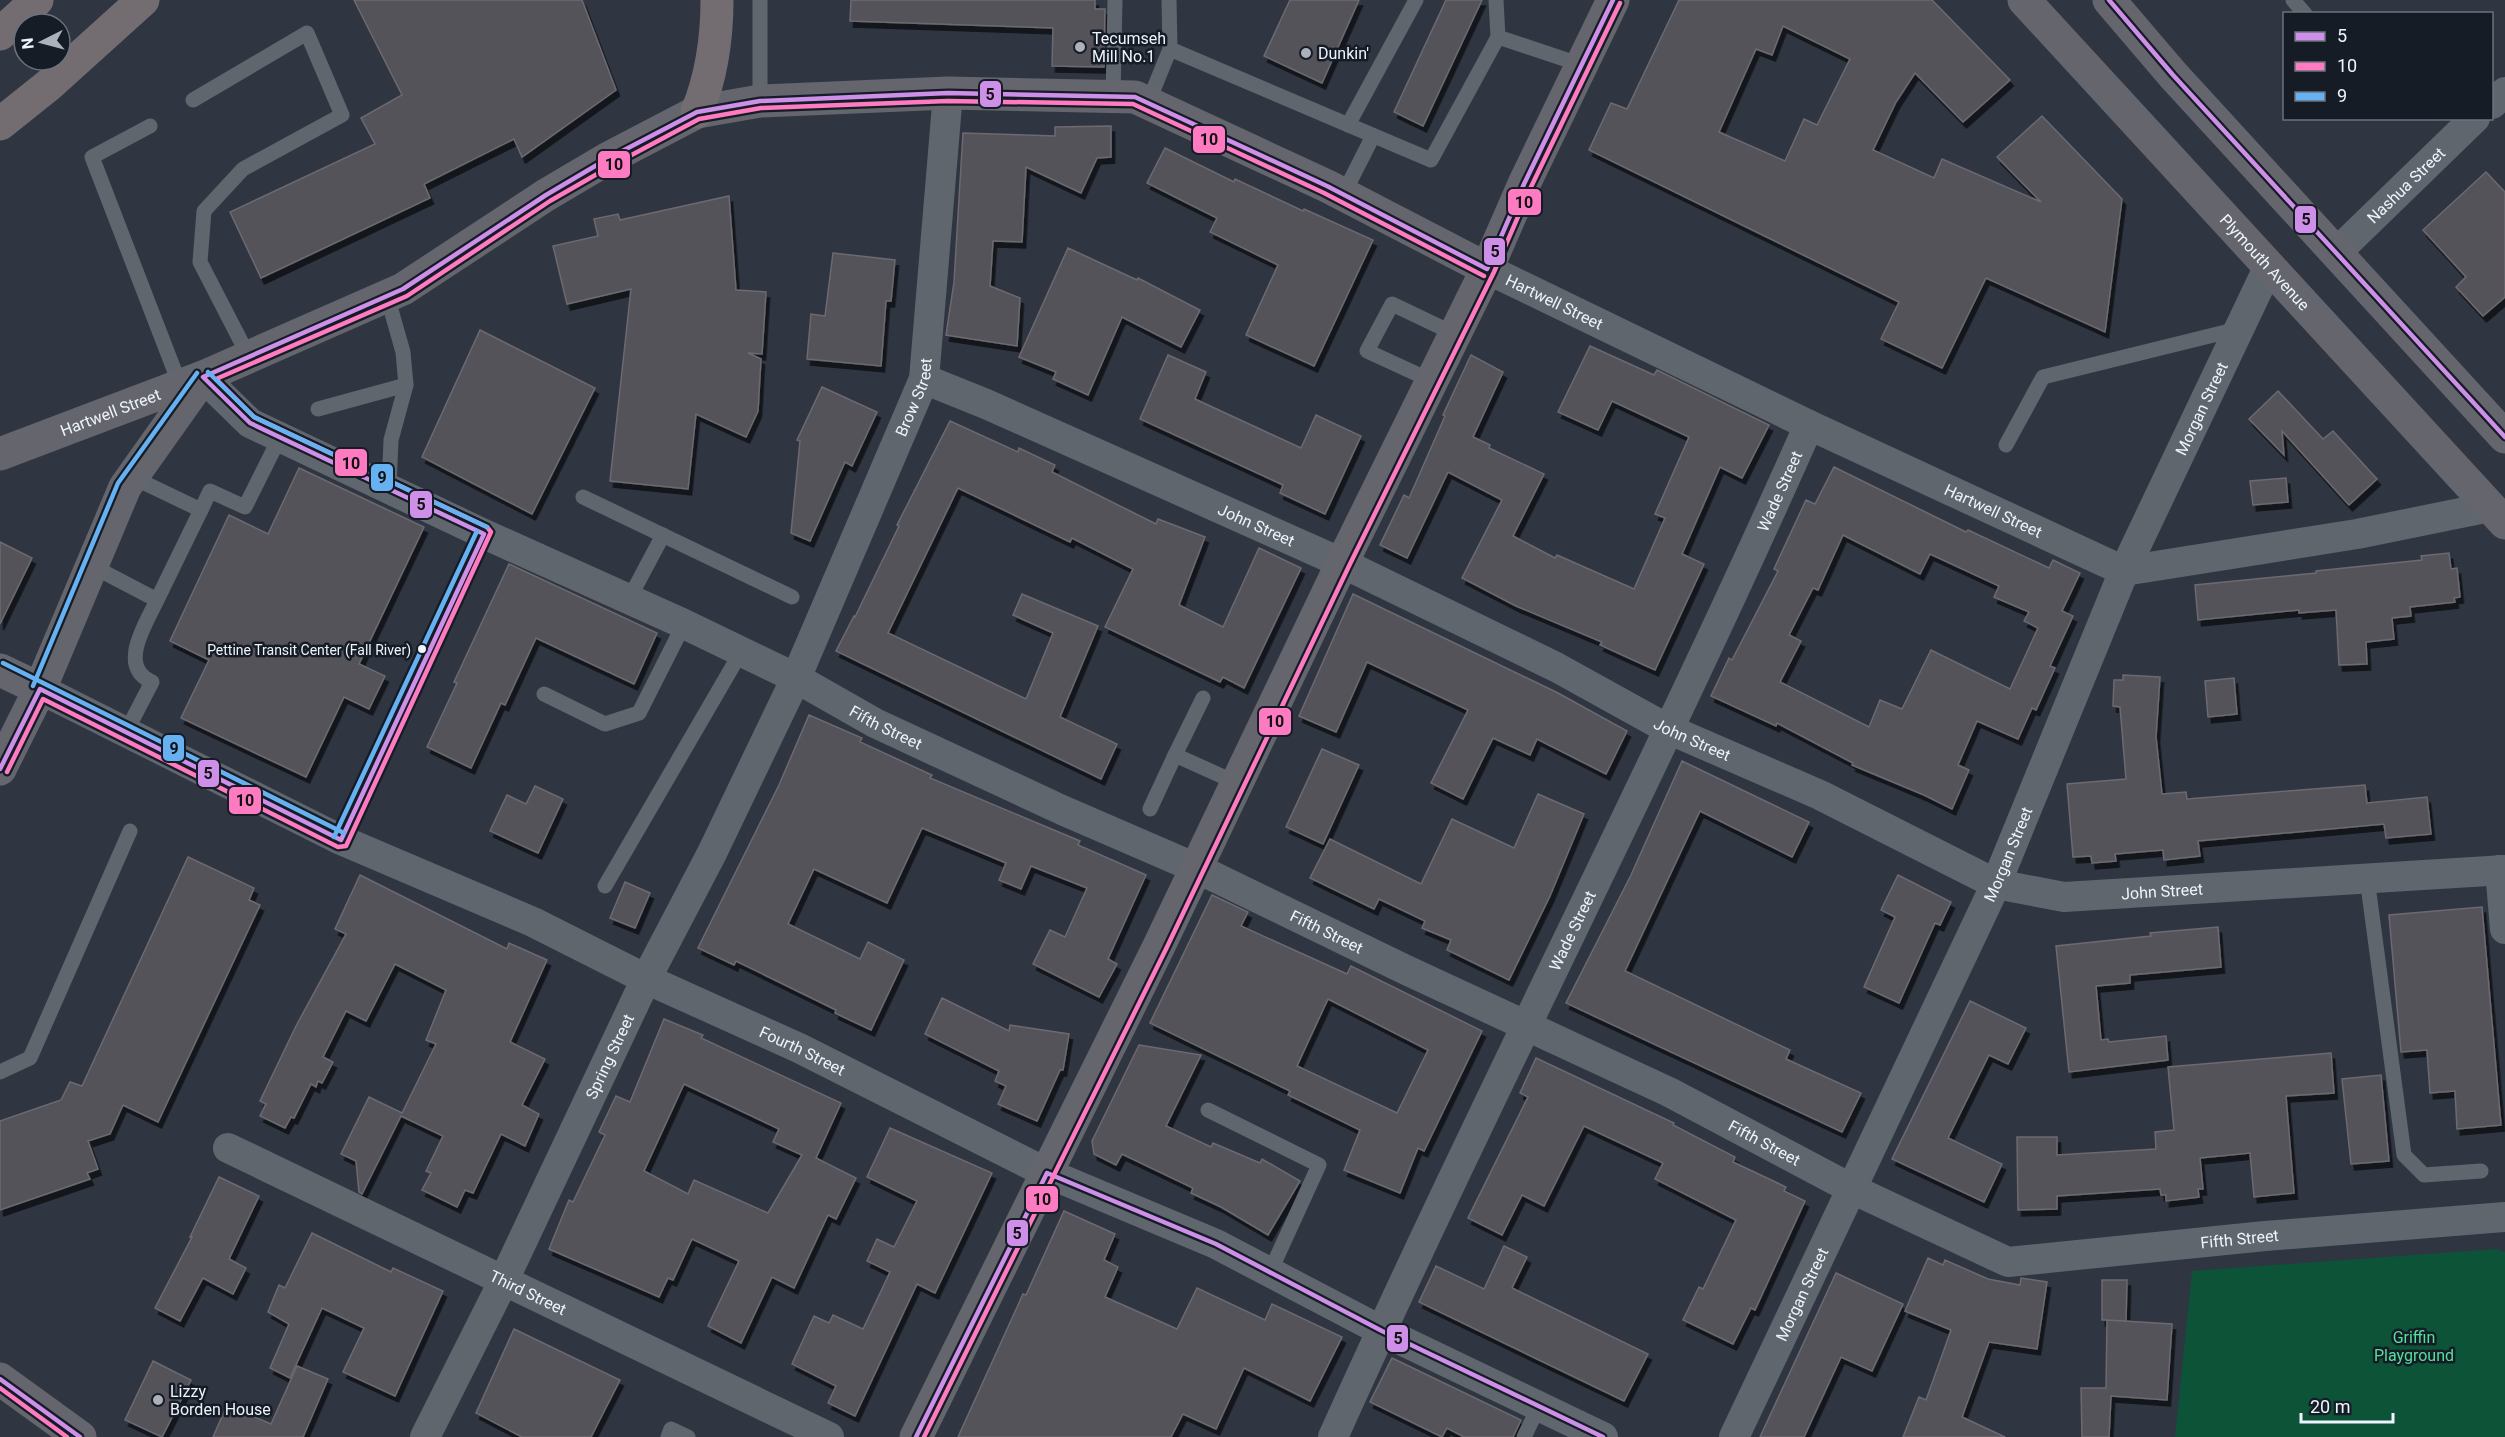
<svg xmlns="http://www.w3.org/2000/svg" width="2505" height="1437" viewBox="0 0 2505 1437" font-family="Roboto,sans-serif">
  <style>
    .green { fill: #0c5338 }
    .building { fill: #54525a; stroke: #6c6971; stroke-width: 1.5; fill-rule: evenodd; filter: url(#shadow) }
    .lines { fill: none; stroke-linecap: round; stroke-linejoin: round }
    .lane { stroke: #60666e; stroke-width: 15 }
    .street { stroke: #60666e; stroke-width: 30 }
    .secondary { stroke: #65666d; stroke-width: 33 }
    .highway { stroke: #736d72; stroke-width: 33 }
    .bus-1-casing { stroke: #161c26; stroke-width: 9 }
    .bus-2-casing { stroke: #161c26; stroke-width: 9 }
    .bus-3-casing { stroke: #161c26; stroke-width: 9 }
    .bus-1 { stroke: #ce8fe9; stroke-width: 4.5 }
    .bus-2 { stroke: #fe7ac1; stroke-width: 4.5 }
    .bus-3 { stroke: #66b1f2; stroke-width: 4.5 }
    .poi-dot { fill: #abb2bb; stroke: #161c26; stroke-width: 2 }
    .bus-dot { fill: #eef4fc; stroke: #161c26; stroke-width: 2 }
    .labels { text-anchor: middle; stroke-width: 5; stroke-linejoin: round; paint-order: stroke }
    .bus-label { font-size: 14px; fill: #eef4fc; stroke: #161c26; text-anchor: end }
    .poi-label { font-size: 16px; fill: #eef4fc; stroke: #161c26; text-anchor: start }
    .street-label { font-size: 16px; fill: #eef4fc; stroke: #161c26 }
    .park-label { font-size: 16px; fill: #52e09c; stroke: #161c26 }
    .line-badge { stroke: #161c26; stroke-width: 2 }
    .pale-badge-label { font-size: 16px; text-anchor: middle; font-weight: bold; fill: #111 }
  </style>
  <defs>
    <filter id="shadow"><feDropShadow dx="3.5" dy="6" stdDeviation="0" flood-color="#0009"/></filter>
  </defs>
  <rect width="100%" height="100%" fill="#2f3642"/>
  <path class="green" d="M2496,1249L2505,1252V1437H2175L2192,1271Z"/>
  <g class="building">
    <path d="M354,0H582L616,90L522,157L514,139L424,184L430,198L261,278L230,212L375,144L361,118L402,95Z"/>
    <path d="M851,0H1095V9H1105L1104,67L1052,66L1053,28L850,21Z"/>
    <path d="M1290,0H1359L1322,83L1264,56Z"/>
    <path d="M1446,0H1482L1423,126L1394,112Z"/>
    <path d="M1679,0H1932L2010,80L1963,122L1915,73L1896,102L1873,150L1934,178L1942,159L2041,202L1997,157L2042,116L2122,199L2105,332L1986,278L1942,368L1881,339L1899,302L1589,150L1611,103L1627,109ZM1783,26L1850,59L1817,125L1804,119L1785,161L1719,132L1756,49L1772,55Z"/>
    <path d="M1111,126V157L1097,158L1081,193L1026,167L1022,242L993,241L990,286L1020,298L1017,346L946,335L954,282L963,133L1055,136V127Z"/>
    <path d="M1165,148L1234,182L1235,179L1303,211L1304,209L1373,240L1314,366L1246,335L1278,265L1210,232L1217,218L1147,183Z"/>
    <path d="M2486,172L2505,192V297L2483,316L2456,287L2466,277L2423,230Z"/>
    <path d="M729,196L736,290L766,292L762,354L748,353L761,359L758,411L746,437L696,414L688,489L610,481L631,289L567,304L553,246L598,236L594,219L618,214L620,220Z"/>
    <path d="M1068,248L1137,280L1138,278L1200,310L1181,347L1122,317L1088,395L1053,379L1056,372L1019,357Z"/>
    <path d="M833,253L895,260L891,301H886L881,366L807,359L811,314L825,316Z"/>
    <path d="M480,330L595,388L532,514L422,457Z"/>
    <path d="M1590,346L1654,375L1657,370L1769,425L1742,478L1720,467L1682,554L1704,564L1655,670L1600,645L1602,642L1516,606L1462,578L1502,500L1448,472L1407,558L1380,545L1404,495L1409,498L1445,416L1443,415L1471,355L1503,372L1473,437L1490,445L1489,448L1544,474L1513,536L1555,558L1557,555L1634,589L1665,518L1655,514L1689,437L1612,401L1598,430L1558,412Z"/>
    <path d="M1168,355L1206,372L1195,399L1301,448L1316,415L1361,436L1325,514L1280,493L1283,485L1140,419Z"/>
    <path d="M822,387L877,412L852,466L845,462L810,541L791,533L800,441L797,440Z"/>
    <path d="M2278,391L2323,439L2333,431L2377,479L2349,505L2282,431L2284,455L2249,419Z"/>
    <path d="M950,421L1018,452L1019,448L1055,465L1052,472L1156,524L1158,519L1205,537L1179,605L1223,627L1259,548L1301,568L1244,688L1223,677L1220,682L1105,627L1133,569L1072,538L1070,542L958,488L888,633L1026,699L1053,633L1013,615L1022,594L1098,626L1060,717L1117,744L1101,779L836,651L854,616L855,617L899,526L897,525Z"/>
    <path d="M1834,467L1966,532L1968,530L2049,568L2053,560L2080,573L2062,611L2073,616L2050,666L2055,668L2036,710L2032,708L2018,739L1977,721L1958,765L1969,770L1952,809L1924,795L1852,765L1853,763L1777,723L1776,726L1711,696L1729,658L1732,660L1778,571L1774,569L1806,500L1815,504ZM1843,535L1920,574L1930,554L1999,586L1994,597L2029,612L2024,621L2038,628L2010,689L1931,650L1902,709L1880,700L1869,727L1780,682L1801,641L1789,635L1813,588L1818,590Z"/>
    <path d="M299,468L424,527L359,664L385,676L369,709L344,697L306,777L181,718L209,660L170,641L229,515L268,534Z"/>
    <path d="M2286,478L2288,502L2253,505L2250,481Z"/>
    <path d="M0,542L32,558L0,624Z"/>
    <path d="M2449,553L2451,569L2457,568L2460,597L2454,598L2455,602L2410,607L2411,616L2392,618L2394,639L2366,642L2367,664L2339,665L2336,610L2299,613V610L2198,620L2195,585L2316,573V571L2422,560L2421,556Z"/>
    <path d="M509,564L657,633L634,684L536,638L505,705L501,703L471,768L427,747L457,683L454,682Z"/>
    <path d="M1353,594L1558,693L1627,731L1606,774L1537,739L1530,755L1493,738L1463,799L1431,783L1468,710L1367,662L1336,732L1299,716Z"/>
    <path d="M2123,675L2160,677L2156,737L2162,794L2186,792L2187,799L2365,785L2367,803L2427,797L2431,834L2386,838L2384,824L2198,841L2200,856L2164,860L2163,850L2115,854L2116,861L2092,863L2091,856L2073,857L2067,784L2126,779L2120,707L2113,706L2114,680H2123Z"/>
    <path d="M2234,678L2237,714L2208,717L2205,681Z"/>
    <path d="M809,715L862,738L860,742L932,775L930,778L1080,841L1078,845L1146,875L1108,959L1117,964L1099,997L1033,964L1050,930L1065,937L1087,888L1031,866L1021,889L999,880L1006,863L922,828L887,903L814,869L788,924L860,959L868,942L904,960L871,1030L835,1013L836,1010L736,961L734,965L698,948L779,785Z"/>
    <path d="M1322,749L1359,765L1323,844L1286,827Z"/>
    <path d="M1682,761L1809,822L1792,857L1700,811L1625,971L1790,1050L1786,1059L1861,1093L1842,1132L1566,1003L1631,875Z"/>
    <path d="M535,786L563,799L538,853L490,831L507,795L526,804Z"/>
    <path d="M1538,794L1584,814L1550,896L1509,980L1447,950L1451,940L1422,928L1425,921L1379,899L1374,909L1310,878L1330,839L1421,884L1452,819L1514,848Z"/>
    <path d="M188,857L254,888L249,900L260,905L158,1122L123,1105L110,1134L88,1141L98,1169L87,1173L90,1179L0,1210V1121L61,1100L70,1082L82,1086Z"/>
    <path d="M360,875L507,949L509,943L547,960L510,1042L545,1059L522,1105L539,1114L525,1146L501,1134L473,1193L465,1190L457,1207L422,1190L431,1173L426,1171L443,1136L401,1116L362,1194L359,1192L356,1161L341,1154L369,1097L402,1113L436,1044L426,1040L446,990L395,964L366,1021L346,1011L323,1057L333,1062L322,1083L318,1081L316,1087L311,1084L294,1118L291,1117L285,1128L260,1116L266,1104L260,1101L296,1026L346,934L335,929Z"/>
    <path d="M1898,875L1951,902L1940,925L1935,923L1899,1003L1864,987L1895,917L1881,910Z"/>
    <path d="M625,882L650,893L635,928L610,918Z"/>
    <path d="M1212,895L1248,912L1241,926L1347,974L1351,966L1482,1031L1424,1151L1418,1148L1400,1193L1344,1170L1360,1130L1288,1095L1290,1091L1150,1023ZM1328,999L1428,1050L1397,1113L1297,1066Z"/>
    <path d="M2482,907L2501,1125L2457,1129L2455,1091L2430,1093L2427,1050L2401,1052L2389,915Z"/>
    <path d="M2218,927L2221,967L2130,975V983L2096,986L2101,1040L2108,1039L2109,1042L2166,1036L2168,1060L2069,1072L2056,946L2151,936L2150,933Z"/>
    <path d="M942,998L1009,1031L1010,1025L1069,1034L1063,1070H1060L1037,1121L998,1104L1006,1086L995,1081L999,1071L925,1034Z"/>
    <path d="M1970,1001L2026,1028L2008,1064L1989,1055L1948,1138L2002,1164L1984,1202L1892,1159Z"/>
    <path d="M664,1019L703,1035L701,1038L841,1103L816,1158L856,1178L836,1219L828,1215L794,1288L772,1277L741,1343L708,1326L739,1261L692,1239L673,1280L668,1278L659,1297L549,1249L569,1200L573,1202L605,1135L599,1132L616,1096L630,1102ZM684,1084L779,1129L773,1142L802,1155L768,1213L694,1180L688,1194L644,1171Z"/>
    <path d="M1139,1045L1201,1055L1166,1126L1211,1147L1213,1143L1260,1163L1262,1159L1300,1181L1268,1235L1221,1207L1191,1193L1193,1188L1122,1154L1116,1165L1094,1154L1092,1141Z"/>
    <path d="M2331,1053L2334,1093L2286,1096L2294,1193L2254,1197L2250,1153L2200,1158L2203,1189H2198L2199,1197L2166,1201V1195H2161L2160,1189L2057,1196V1209L2018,1210L2017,1137H2057V1155L2156,1149L2155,1132L2174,1130L2168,1067Z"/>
    <path d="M1536,1058L1674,1123L1673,1125L1735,1157L1733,1162L1786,1187L1784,1191L1805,1201L1755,1310L1751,1308L1733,1344L1683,1320L1699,1287L1703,1289L1736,1220L1655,1179L1663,1163L1584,1126L1544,1206L1522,1195L1502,1235L1468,1218L1528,1097L1520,1093Z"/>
    <path d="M2381,1075L2389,1161L2351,1164L2342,1079Z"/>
    <path d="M890,1128L992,1173L935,1293L917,1284L855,1416L828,1403L836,1386L792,1364L814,1316L829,1323L833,1315L863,1329L890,1272L867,1261L877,1239L894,1247L917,1201L867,1177Z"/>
    <path d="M219,1177L259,1196L229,1259L246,1268L233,1294L203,1278L180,1321L155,1308L192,1237H190Z"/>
    <path d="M1064,1211L1115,1234L1104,1260L1118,1267L1105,1297L1177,1329L1197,1288L1265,1320L1272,1304L1342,1337L1310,1401L1244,1368L1216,1429L1183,1414L1171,1437H958L1023,1294L1026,1295Z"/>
    <path d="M312,1233L391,1272L393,1268L443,1291L395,1396L343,1372L364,1328L322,1308L290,1378L270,1368L289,1324L268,1312L279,1285L285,1288Z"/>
    <path d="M1504,1246L1527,1257L1512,1288L1648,1354L1624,1401L1419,1302L1436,1266L1484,1289Z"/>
    <path d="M1928,1258L1943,1265L1945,1260L1988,1279L2020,1285L2021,1278L2047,1282L2037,1349L1989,1342L1962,1417L2005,1437H1903L1919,1397L1926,1400L1951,1330L1905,1311Z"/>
    <path d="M1836,1273L1903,1304L1872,1371L1841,1357L1804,1437H1760Z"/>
    <path d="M2102,1280H2127L2126,1321L2107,1320L2172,1324L2167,1400L2111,1396L2109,1437H2082L2081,1388H2106L2107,1320H2102Z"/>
    <path d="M514,1329L620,1380L591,1437H522L476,1413Z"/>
    <path d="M1392,1358L1521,1420L1513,1437H1464L1447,1428L1442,1437L1370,1402Z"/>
    <path d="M153,1361L191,1380L162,1437L125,1420Z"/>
    <path d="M297,1366L328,1379L303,1437H213L227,1405L271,1424Z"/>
  </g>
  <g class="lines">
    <g class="lane">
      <path d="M760,0V101"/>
      <path d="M1169,0L1170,49"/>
      <path d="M1496,0L1498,37"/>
      <path d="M2293,0L2305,14"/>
      <path d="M1113,97L1115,0"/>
      <path d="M193,100L307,33L342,115L243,169L204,211L200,262L249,357"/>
      <path d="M1148,103L1170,49L1431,160L1498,37L1582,65"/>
      <path d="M1348,125L1416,0"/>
      <path d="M150,126L92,157L180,385"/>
      <path d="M1343,195L1373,136"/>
      <path d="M1432,381L1367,351L1392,304L1455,334"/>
      <path d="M318,409L406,385L403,352L387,296"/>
      <path d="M2006,445L2043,377L2238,329"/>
      <path d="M389,488L391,440L406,385"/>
      <path d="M583,497L792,597"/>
      <path d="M201,510L210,491L245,507L280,437"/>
      <path d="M92,566L157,600L201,510L132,477"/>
      <path d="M629,599L663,535"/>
      <path d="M544,694L605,724L639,713L684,624"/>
      <path d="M126,732L152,682C117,666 146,624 157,600"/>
      <path d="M1175,755L1203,698"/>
      <path d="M1150,809L1175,755L1237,783"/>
      <path d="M341,840L484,534"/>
      <path d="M2367,878L2404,1155L2424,1175L2481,1171"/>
      <path d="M605,886L741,652"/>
      <path d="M0,1072L30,1058L130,831"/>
      <path d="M1208,1110L1319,1165L1270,1272"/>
      <path d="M668,1437L671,1429L688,1437"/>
      <path d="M1524,1437L1539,1406"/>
    </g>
    <g class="street">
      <path d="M2492,104L2505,92"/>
      <path id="s1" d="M2337,252L2475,118"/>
      <path id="s2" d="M1487,269L1809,425L2124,571L2357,534L2490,507"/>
      <path id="s3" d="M203,377L250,423L484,534L684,624L796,678L875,723L1062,810L1196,868L1404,969L1669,1092L1852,1189L2008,1262L2265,1236L2505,1217"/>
      <path id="s4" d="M924,379L986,404L1342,563L1556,667L1668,729L1820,795L1996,884L2064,897L2505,870"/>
      <path id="s5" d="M40,689L341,840L533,922L646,979L799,1048L1047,1173L1216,1244L1382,1331L1603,1437"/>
      <path d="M2500,870L2505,929"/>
      <path id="s6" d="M228,1148L829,1437"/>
      <path id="s7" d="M425,1437L503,1282L646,979L712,853L796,678L924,379L948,93"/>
      <path id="s8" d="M1333,1437C1486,1097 1658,766 1809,425"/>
      <path id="s9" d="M1734,1437L1996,884L2124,571L2269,266"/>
    </g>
    <g class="secondary">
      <path id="s10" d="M2024,0L2505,523"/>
      <path d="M2109,0L2173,75L2505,437"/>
      <path id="s11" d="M0,454L203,377L403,289L546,195L607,159L697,112L760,101L948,93L1135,97L1327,186L1487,269"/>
      <path d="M0,670L40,689"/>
      <path d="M0,769L40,689L125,487L203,377"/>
      <path d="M0,1379L80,1437"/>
      <path d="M916,1437L1159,946L1342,563L1487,269L1524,184L1613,0"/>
    </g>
    <g class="highway">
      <path d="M0,34L37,0"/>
      <path d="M697,112C712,75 717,40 717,0"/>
      <path d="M0,124L50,84L143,0"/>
    </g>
    <g class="bus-1-casing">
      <g id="bus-1">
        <path d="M2109,0L2173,75L2505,437"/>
        <path d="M0,769L40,689L341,840L484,534L250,423L203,377L403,289L546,195L607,159L697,112L760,101L948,93L1135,97L1327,186L1487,269L1524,184L1613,0"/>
        <path d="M0,1379L80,1437"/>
        <path d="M916,1437L1047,1173L1216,1244L1382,1331L1603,1437"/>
      </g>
    </g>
    <g class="bus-2-casing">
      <g id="bus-2">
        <path d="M7,772L43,699L338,847L346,846L491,532L487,527L254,417L216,379L407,296L550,201L611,166L699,119L761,108L948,101L1133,104L1324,193L1484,276"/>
        <path d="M0,1388L67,1437"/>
        <path d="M924,1437L1166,949L1349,566L1494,272L1531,187L1620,3"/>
      </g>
    </g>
    <g class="bus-3-casing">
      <g id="bus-3">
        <path d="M208,372L254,417L487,527"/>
        <path d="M3,663L344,833"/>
        <path d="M33,686L118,483L197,373"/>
        <path d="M334,837L477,531"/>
      </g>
    </g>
    <use href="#bus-1" class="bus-1"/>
    <use href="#bus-2" class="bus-2"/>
    <use href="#bus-3" class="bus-3"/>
  </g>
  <g class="poi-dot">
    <circle cx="1080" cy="47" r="6"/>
    <circle cx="1306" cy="53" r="6"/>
    <circle cx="158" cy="1400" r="6"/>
  </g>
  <circle class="bus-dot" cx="422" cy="649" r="5"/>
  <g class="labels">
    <g class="bus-label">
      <text x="411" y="655">Pettine Transit Center (Fall River)</text>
    </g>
    <g class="poi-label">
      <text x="1092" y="44">Tecumseh<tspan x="1092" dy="18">Mill No.1</tspan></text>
      <text x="1318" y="59">Dunkin'</text>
      <text x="170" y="1397">Lizzy<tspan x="170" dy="18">Borden House</tspan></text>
    </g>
    <g class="street-label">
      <text dy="6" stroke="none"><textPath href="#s1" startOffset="96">Nashua Street</textPath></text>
      <text dy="6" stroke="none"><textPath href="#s10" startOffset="356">Plymouth Avenue</textPath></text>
      <text dy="6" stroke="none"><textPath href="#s2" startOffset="75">Hartwell Street</textPath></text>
      <text dy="6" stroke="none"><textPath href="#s7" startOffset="1150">Brow Street</textPath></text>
      <text dy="6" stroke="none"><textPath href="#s9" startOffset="1130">Morgan Street</textPath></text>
      <text dy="6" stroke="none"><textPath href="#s11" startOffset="118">Hartwell Street</textPath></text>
      <text dy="6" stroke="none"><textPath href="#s8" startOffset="1046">Wade Street</textPath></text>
      <text dy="6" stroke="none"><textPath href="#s2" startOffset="561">Hartwell Street</textPath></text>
      <text dy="6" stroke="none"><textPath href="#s4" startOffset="363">John Street</textPath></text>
      <text dy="6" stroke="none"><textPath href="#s3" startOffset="771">Fifth Street</textPath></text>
      <text dy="6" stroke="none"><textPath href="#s4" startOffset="849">John Street</textPath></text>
      <text dy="6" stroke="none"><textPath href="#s9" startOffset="644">Morgan Street</textPath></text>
      <text dy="6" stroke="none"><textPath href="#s4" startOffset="1353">John Street</textPath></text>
      <text dy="6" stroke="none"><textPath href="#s3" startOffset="1257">Fifth Street</textPath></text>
      <text dy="6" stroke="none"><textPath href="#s8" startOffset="560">Wade Street</textPath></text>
      <text dy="6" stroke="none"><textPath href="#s5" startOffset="844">Fourth Street</textPath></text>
      <text dy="6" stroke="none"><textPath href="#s7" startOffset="423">Spring Street</textPath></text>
      <text dy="6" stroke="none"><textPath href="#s3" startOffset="1743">Fifth Street</textPath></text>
      <text dy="6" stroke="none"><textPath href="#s3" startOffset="2247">Fifth Street</textPath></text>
      <text dy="6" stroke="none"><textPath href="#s6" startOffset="333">Third Street</textPath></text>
      <text dy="6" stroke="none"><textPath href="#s9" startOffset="158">Morgan Street</textPath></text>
    </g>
    <g class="park-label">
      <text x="2414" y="1343">Griffin<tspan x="2414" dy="18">Playground</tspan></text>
    </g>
  </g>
  <g class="line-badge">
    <rect x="979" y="80" width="23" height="28" rx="6" fill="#ce8fe9"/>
    <rect x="1192" y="125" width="34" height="29" rx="6" fill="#fe7ac1"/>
    <rect x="597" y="150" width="34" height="29" rx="6" fill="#fe7ac1"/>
    <rect x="1507" y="188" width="35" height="28" rx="6" fill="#fe7ac1"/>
    <rect x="2294" y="205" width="23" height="29" rx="6" fill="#ce8fe9"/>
    <rect x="1483" y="237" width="23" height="29" rx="6" fill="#ce8fe9"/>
    <rect x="334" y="448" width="34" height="29" rx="6" fill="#fe7ac1"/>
    <rect x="370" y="463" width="24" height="29" rx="6" fill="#66b1f2"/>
    <rect x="409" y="490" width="24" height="29" rx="6" fill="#ce8fe9"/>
    <rect x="1258" y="707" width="34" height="29" rx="6" fill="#fe7ac1"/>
    <rect x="162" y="734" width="23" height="28" rx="6" fill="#66b1f2"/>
    <rect x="197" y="759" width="23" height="29" rx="6" fill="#ce8fe9"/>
    <rect x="228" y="786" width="34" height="29" rx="6" fill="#fe7ac1"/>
    <rect x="1025" y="1185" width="34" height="28" rx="6" fill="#fe7ac1"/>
    <rect x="1006" y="1219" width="23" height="28" rx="6" fill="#ce8fe9"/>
    <rect x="1386" y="1324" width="23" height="29" rx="6" fill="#ce8fe9"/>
  </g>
  <g class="pale-badge-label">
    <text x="990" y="100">5</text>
    <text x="1209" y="145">10</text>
    <text x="614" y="170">10</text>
    <text x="1524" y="208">10</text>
    <text x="2306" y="225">5</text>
    <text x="1495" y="257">5</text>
    <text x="351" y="469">10</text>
    <text x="382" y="483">9</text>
    <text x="421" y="510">5</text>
    <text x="1275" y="727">10</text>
    <text x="174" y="754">9</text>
    <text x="208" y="779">5</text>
    <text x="245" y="806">10</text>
    <text x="1042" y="1205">10</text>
    <text x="1017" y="1239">5</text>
    <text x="1398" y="1344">5</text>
  </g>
  <rect x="2283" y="12" width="210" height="108" fill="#161c26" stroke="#6c727c" stroke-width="1.5"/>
  <rect x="2295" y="32" width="30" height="9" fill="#ce8fe9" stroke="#6c727c" stroke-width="1.5"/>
  <text x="2337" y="42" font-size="18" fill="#eef4fc">5</text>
  <rect x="2295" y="62" width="30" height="9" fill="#fe7ac1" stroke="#6c727c" stroke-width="1.5"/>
  <text x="2337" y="72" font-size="18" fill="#eef4fc">10</text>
  <rect x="2295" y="92" width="30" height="9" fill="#66b1f2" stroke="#6c727c" stroke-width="1.5"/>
  <text x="2337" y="102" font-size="18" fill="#eef4fc">9</text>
  <g transform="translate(42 42) rotate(264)"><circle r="28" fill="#161c26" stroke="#6c727c" stroke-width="1.5"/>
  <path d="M0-4.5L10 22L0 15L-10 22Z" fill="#abb2bb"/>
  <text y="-9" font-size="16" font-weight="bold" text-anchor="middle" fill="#eef4fc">N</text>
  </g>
  <path d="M2301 1413v9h92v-9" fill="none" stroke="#eef4fc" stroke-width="3"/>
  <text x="2310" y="1413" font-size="18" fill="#eef4fc" stroke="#161c26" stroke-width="4.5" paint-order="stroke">20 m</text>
</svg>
